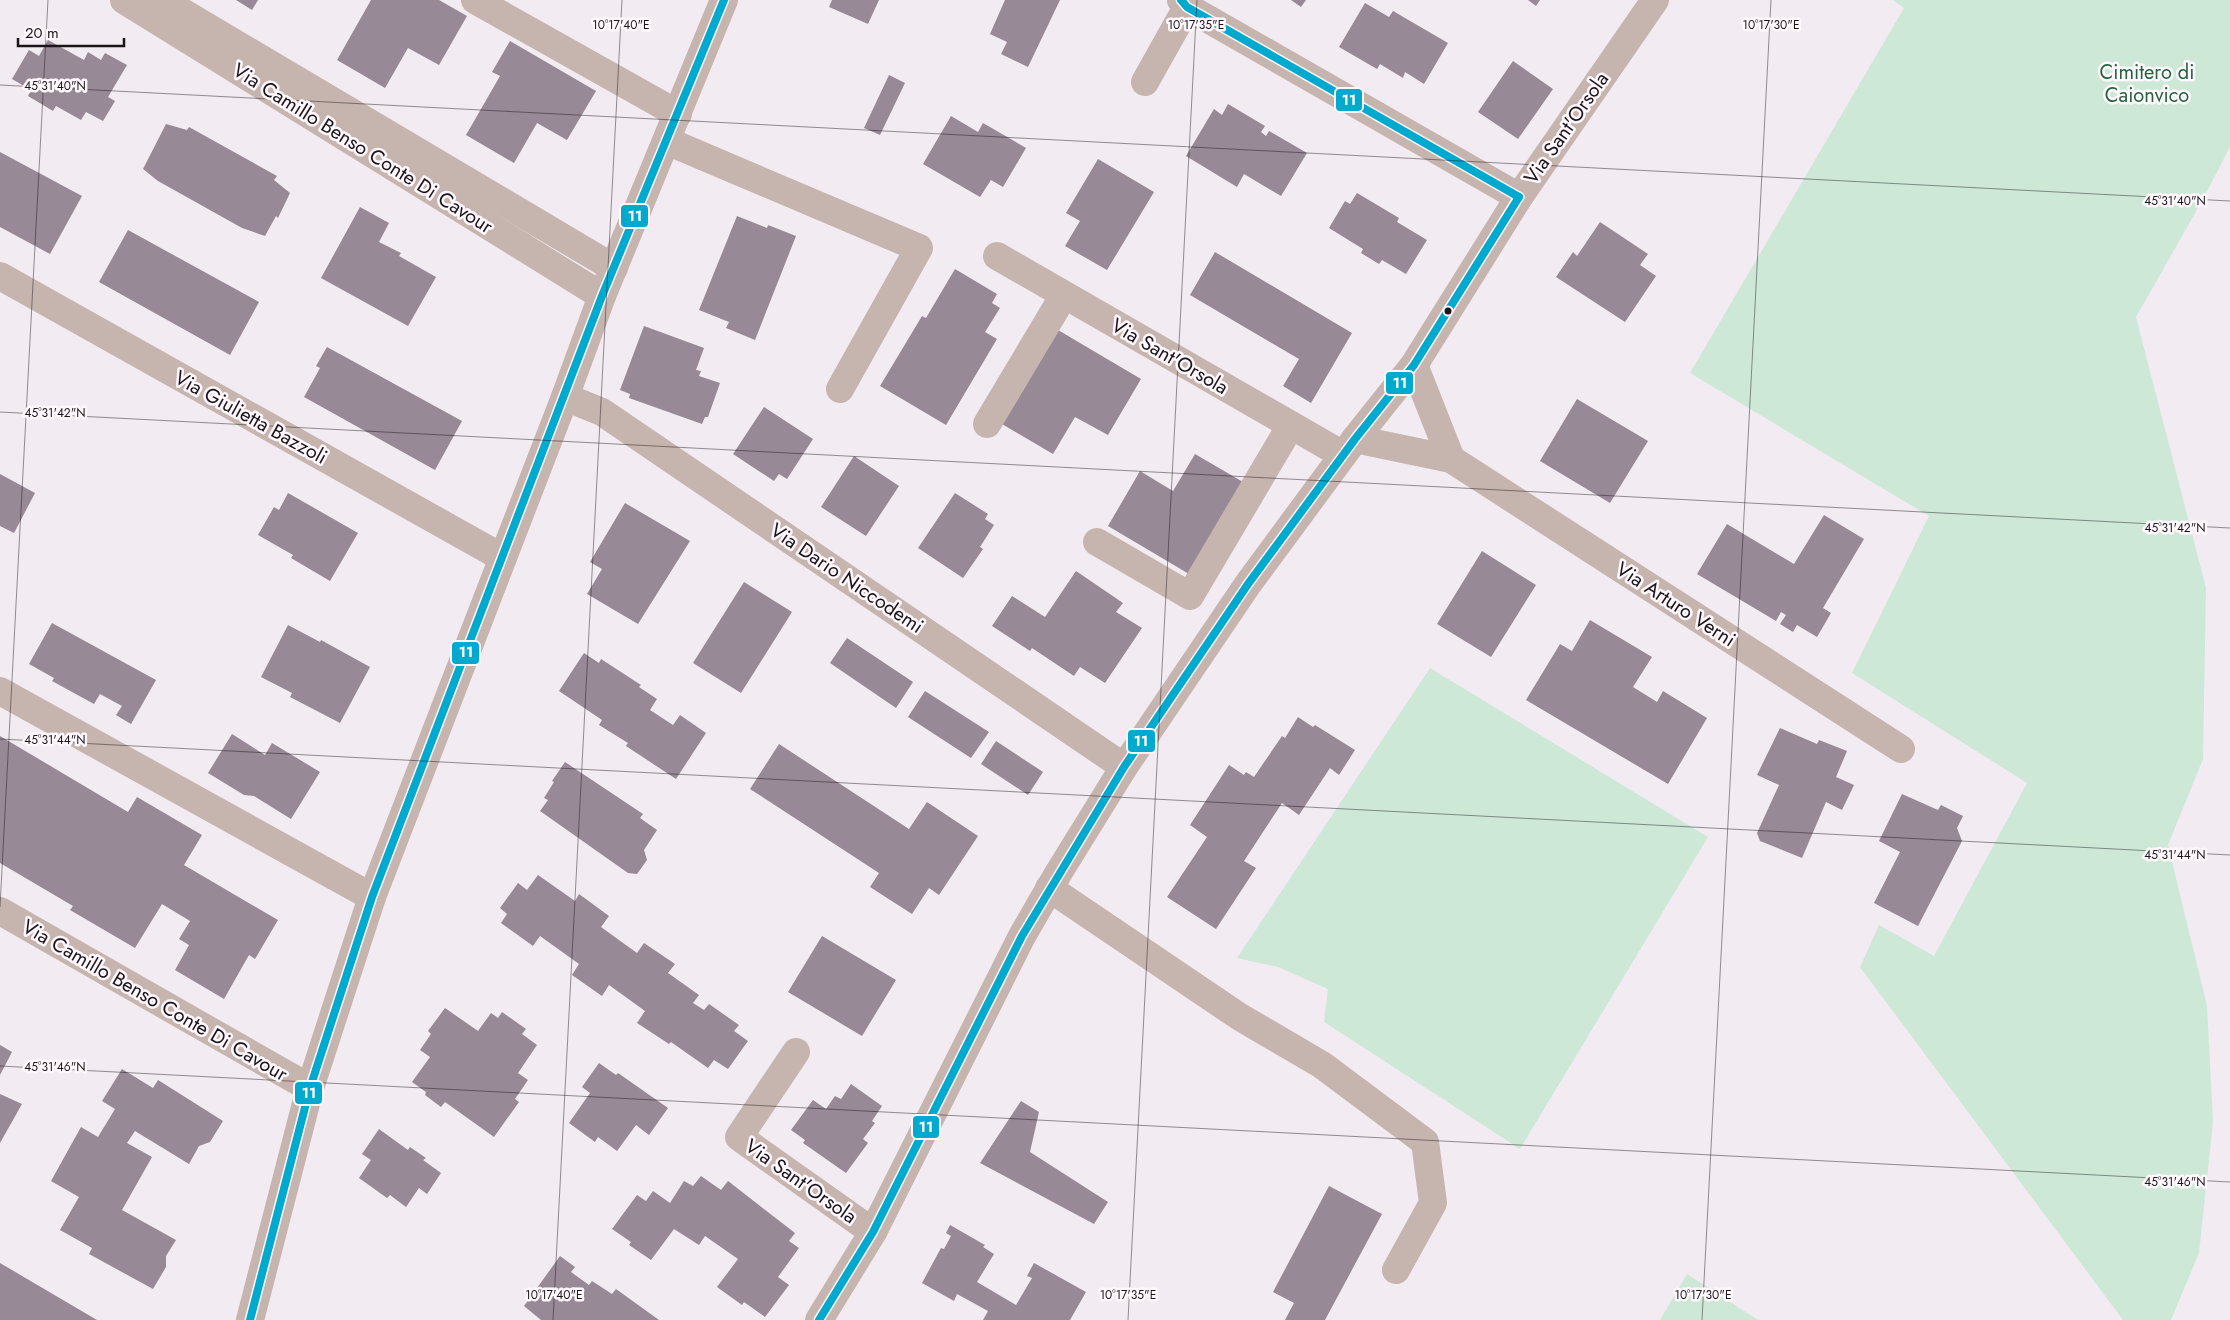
<svg xmlns="http://www.w3.org/2000/svg" width="2230" height="1320" viewBox="0 0 2230 1320" font-family="Jost,sans-serif">
  <style>
    .green { fill: #cee8d7 }
    .building { fill: #978996 }
    .lines { fill: none; stroke-linecap: round; stroke-linejoin: round }
    .minor { stroke: #c6b4ae; stroke-width: 28 }
    .bus-1-casing { stroke: #fef8fd; stroke-width: 11 }
    .bus-1 { stroke: #00a9ce; stroke-width: 8 }
    .ticks { fill: none; stroke: #191519; stroke-width: 1; stroke-opacity: 0.45 }
    .bus-dot { fill: #191519; stroke: #fef8fd; stroke-width: 2 }
    .labels { text-anchor: middle; stroke-width: 5; stroke-linejoin: round; paint-order: stroke }
    .park-label { font-size: 20px; fill: #26603f; stroke: #fef8fd }
    .street-label { font-size: 20px; fill: #191519; stroke: #fef8fd }
    .ticks-label { font-size: 12px; text-anchor: middle; fill: #191519; stroke: #fef8fd; stroke-width: 5; stroke-linejoin: round; paint-order: stroke }
    .line-badge { stroke: #fef8fd; stroke-width: 2 }
    .badge-label { font-size: 14px; text-anchor: middle; font-weight: bold; fill: #fff }
  </style>
  <rect width="100%" height="100%" fill="#f2ebf1"/>
  <g class="green">
    <path d="M1893,0H2230V147L2202,201L2136,317L2206,588L2203,759L2168,845L2207,1006L2213,1122L2199,1253L2171,1320H2123L1860,967L1879,925L1934,956L2027,783L1852,673L1929,516L1690,373L1904,8Z"/>
    <path d="M1430,668L1708,837L1520,1149L1324,1022L1328,989L1278,967L1237,958Z"/>
    <path d="M1687,1274L1758,1320H1660Z"/>
  </g>
  <g class="building">
    <path d="M236,0H258L252,10Z"/>
    <path d="M371,0H439L467,16L439,65L408,48L385,88L337,60Z"/>
    <path d="M832,0H879L868,24L829,7Z"/>
    <path d="M1005,0H1060L1028,67L1001,54L1007,42L990,34Z"/>
    <path d="M1291,0H1306L1301,7Z"/>
    <path d="M1528,0H1540L1536,6Z"/>
    <path d="M1365,3L1389,17L1393,11L1448,43L1424,84L1405,72L1403,78L1380,64L1377,69L1339,47Z"/>
    <path d="M48,40L84,60L88,52L101,60L105,53L127,65L108,97L115,101L103,121L86,112L81,120L56,106L53,111L28,96L31,90L12,79L29,50L39,56Z"/>
    <path d="M510,41L596,91L567,140L537,123L514,163L466,135L500,76L492,72Z"/>
    <path d="M1513,61L1553,89L1518,139L1478,112Z"/>
    <path d="M889,75L905,83L880,135L864,128Z"/>
    <path d="M1228,104L1265,126L1261,132L1266,136L1269,131L1307,153L1281,196L1244,174L1237,187L1186,156L1214,109L1222,115Z"/>
    <path d="M951,116L978,132L983,123L1026,148L1003,187L991,180L980,197L923,164Z"/>
    <path d="M166,124L187,130L189,127L277,176L274,180L290,193L278,218L276,216L265,236L242,228L158,181L143,169Z"/>
    <path d="M0,152L82,196L50,254L0,227Z"/>
    <path d="M1098,159L1154,192L1107,270L1065,246L1080,221L1066,213Z"/>
    <path d="M1357,193L1399,218L1397,222L1427,240L1406,274L1382,260L1379,264L1361,253L1363,249L1329,228L1345,201L1350,204Z"/>
    <path d="M360,207L389,223L379,242L401,253L399,256L436,277L408,326L321,278Z"/>
    <path d="M737,216L767,228L768,225L796,236L755,340L726,328L729,322L699,310Z"/>
    <path d="M1600,222L1648,254L1640,265L1656,276L1625,322L1556,277L1573,252L1577,256Z"/>
    <path d="M128,230L259,302L230,355L99,282Z"/>
    <path d="M1215,252L1352,333L1311,403L1283,386L1299,359L1190,295Z"/>
    <path d="M955,269L997,294L992,303L1000,308L985,332L997,339L946,425L880,386L922,316L926,318Z"/>
    <path d="M644,326L704,348L696,370L701,371L699,376L720,383L708,417H705L702,424L629,398L630,394L620,390Z"/>
    <path d="M1058,330L1141,379L1108,435L1075,417L1053,454L1002,424Z"/>
    <path d="M327,347L462,421L435,470L304,397L320,368L316,366Z"/>
    <path d="M1577,399L1648,441L1610,503L1540,461Z"/>
    <path d="M764,407L813,439L787,479L779,474L774,481L733,454Z"/>
    <path d="M1195,454L1243,482L1189,574L1108,526L1140,471L1173,491Z"/>
    <path d="M854,456L899,486L866,536L821,507Z"/>
    <path d="M0,474L35,493L14,533L0,526Z"/>
    <path d="M288,493L358,533L330,581L291,558L293,555L258,535L274,507L279,510Z"/>
    <path d="M955,493L988,514L985,519L994,525L980,547L983,549L963,578L918,548Z"/>
    <path d="M625,503L690,541L638,624L587,594L602,569L590,562Z"/>
    <path d="M1824,515L1864,539L1823,608L1831,613L1817,637L1797,625L1793,632L1780,624L1786,615L1781,612L1776,621L1697,574L1727,524L1794,564Z"/>
    <path d="M1482,551L1536,585L1491,657L1437,624Z"/>
    <path d="M1076,571L1123,603L1116,612L1142,628L1105,683L1080,667L1074,676L1032,648L1030,651L992,626L1012,596L1045,617Z"/>
    <path d="M744,582L792,612L741,693L693,663Z"/>
    <path d="M1590,620L1652,657L1633,687L1657,702L1663,691L1707,718L1668,784L1526,700L1560,644L1572,651Z"/>
    <path d="M52,623L156,680L131,724L116,715L122,706L100,694L94,704L52,681L54,678L29,664Z"/>
    <path d="M288,625L320,642L321,640L370,667L340,723L290,697L292,693L261,677Z"/>
    <path d="M847,638L913,682L896,708L830,663Z"/>
    <path d="M584,653L599,663L601,659L641,685L639,687L657,699L650,710L673,725L680,715L706,733L676,779L626,746L628,743L599,725L602,720L559,691Z"/>
    <path d="M925,691L989,732L971,758L908,717Z"/>
    <path d="M1298,717L1313,727L1315,725L1355,750L1339,775L1330,768L1299,815L1282,803L1244,861L1256,868L1216,929L1167,897L1207,837L1190,825L1229,765L1244,775L1246,772L1254,777L1282,736L1285,738Z"/>
    <path d="M1780,728L1817,744L1819,740L1847,751L1836,777L1854,785L1842,810L1826,802L1802,858L1760,841L1757,833L1779,785L1757,775Z"/>
    <path d="M232,734L265,755L272,743L320,772L291,819L254,796L244,795L208,773Z"/>
    <path d="M0,736L128,812L137,797L202,835L184,865L278,920L255,959L249,955L224,999L175,970L189,945L179,939L190,921L162,904L135,948L70,910L73,906L0,863Z"/>
    <path d="M996,741L1043,772L1028,795L981,764Z"/>
    <path d="M779,744L909,829L927,802L978,836L939,895L929,888L912,914L870,887L879,873L750,789Z"/>
    <path d="M565,762L643,814L640,818L657,830L644,850L647,860L637,874L628,873L540,811L548,800L544,798L554,782L552,781Z"/>
    <path d="M1902,794L1938,810L1941,805L1963,816L1957,828L1962,841L1918,926L1874,903L1900,852L1879,841Z"/>
    <path d="M538,875L575,901L579,894L609,916L601,927L637,953L644,943L675,964L668,973L699,995L693,1003L704,1010L709,1004L739,1025L734,1031L748,1041L728,1069L714,1060L708,1068L671,1042L669,1044L637,1023L645,1011L609,985L602,996L572,975L579,964L540,936L533,946L501,923L507,914L500,908L518,883L527,890Z"/>
    <path d="M822,936L896,980L862,1036L788,992Z"/>
    <path d="M445,1008L478,1031L491,1013L498,1018L502,1012L526,1029L522,1034L537,1045L518,1073L528,1080L515,1099L519,1102L494,1137L445,1102L441,1107L425,1095L426,1092L412,1082L430,1057L420,1050L431,1034L428,1031Z"/>
    <path d="M0,1045L12,1052L0,1075Z"/>
    <path d="M599,1063L616,1075L618,1073L668,1108L649,1135L636,1125L617,1151L598,1137L595,1142L569,1123L590,1093L582,1087Z"/>
    <path d="M122,1069L153,1088L158,1080L223,1121L210,1142L199,1146L189,1164L135,1131L127,1143L152,1157L122,1210L176,1240L166,1256V1267L153,1289L89,1254L92,1248L60,1230L79,1197L51,1181L81,1127L98,1137L115,1109L102,1101Z"/>
    <path d="M851,1084L882,1106L872,1121L875,1123L863,1139L868,1143L846,1173L803,1143L805,1140L791,1130L813,1100L826,1109L835,1096L841,1099Z"/>
    <path d="M0,1094L22,1104L0,1143Z"/>
    <path d="M1021,1101L1039,1112L1030,1152L1108,1202L1094,1224L980,1163Z"/>
    <path d="M379,1129L408,1150L410,1147L426,1158L423,1160L441,1173L427,1194L419,1188L406,1207L390,1195L387,1198L359,1178L371,1160L362,1154Z"/>
    <path d="M701,1176L721,1190L728,1181L795,1233L789,1241L799,1248L778,1277L789,1285L765,1317L744,1302L742,1305L717,1287L738,1259L705,1236L699,1245L674,1229L651,1260L629,1245L631,1242L612,1229L637,1195L646,1201L653,1191L670,1203L684,1181L693,1186Z"/>
    <path d="M1329,1186L1382,1214L1325,1320H1285L1294,1303L1273,1292Z"/>
    <path d="M950,1225L985,1245L983,1247L994,1254L977,1282L1016,1305L1032,1278L1027,1276L1034,1263L1086,1292L1070,1320H983L988,1311L957,1294L954,1301L922,1283L941,1248L944,1249L951,1236L946,1233Z"/>
    <path d="M560,1256L575,1267L571,1272L589,1285L592,1281L612,1294L616,1289L659,1320H541L524,1306Z"/>
    <path d="M0,1263L97,1320H0Z"/>
  </g>
  <g class="lines">
    <g class="minor">
      <path d="M124,0L602,296"/>
      <path d="M162,0L614,268"/>
      <path d="M475,0L678,114"/>
      <path d="M1181,0L1187,7L1519,197"/>
      <path d="M1145,82L1187,7"/>
      <path d="M667,141L919,248L840,389"/>
      <path d="M997,256L1343,455"/>
      <path d="M0,276L503,558"/>
      <path d="M1414,365L1451,459"/>
      <path d="M565,397L602,412L1124,767"/>
      <path d="M987,424L1064,295"/>
      <path d="M1355,439L1451,459L1901,749"/>
      <path d="M1097,542L1190,596L1291,425"/>
      <path d="M0,691L372,897"/>
      <path d="M1049,888L1240,1017L1322,1065L1425,1142L1433,1203L1396,1270"/>
      <path d="M0,911L310,1088"/>
      <path d="M796,1052L739,1137L873,1232"/>
      <path d="M250,1320L310,1088L372,897L565,397L602,296L724,0"/>
      <path d="M819,1320L873,1232L1022,936L1059,872L1124,767L1248,584L1355,439L1414,365L1519,197L1655,0"/>
    </g>
    <g class="bus-1-casing">
      <g id="bus-1">
        <path d="M1181,0L1187,7L1519,197"/>
        <path d="M250,1320L310,1088L372,897L602,296L724,0"/>
        <path d="M819,1320L873,1232L1022,936L1124,767L1248,584L1355,439L1414,365L1519,197"/>
      </g>
    </g>
    <use href="#bus-1" class="bus-1"/>
  </g>
  <path class="ticks" d="M0,85L2230,201M0,412L2230,528M0,739L2230,855M0,907L48,0M0,1066L2230,1182M553,1320L622,0M1128,1320L1197,0M1702,1320L1771,0"/>
  <circle class="bus-dot" cx="1448" cy="311" r="4.5"/>
  <g class="labels">
    <g class="park-label">
      <text x="2147" y="79">Cimitero di<tspan x="2147" dy="23">Caionvico</tspan></text>
    </g>
    <g class="street-label">
      <text transform="translate(1566 128) rotate(-55)" y="7">Via Sant'Orsola</text>
      <text transform="translate(363 148) rotate(32)" y="7">Via Camillo Benso Conte Di Cavour</text>
      <text transform="translate(1170 356) rotate(30)" y="7">Via Sant'Orsola</text>
      <text transform="translate(251 417) rotate(29)" y="7">Via Giulietta Bazzoli</text>
      <text transform="translate(847 578) rotate(34)" y="7">Via Dario Niccodemi</text>
      <text transform="translate(1676 604) rotate(33)" y="7">Via Arturo Verni</text>
      <text transform="translate(155 1000) rotate(30)" y="7">Via Camillo Benso Conte Di Cavour</text>
      <text transform="translate(801 1181) rotate(35)" y="7">Via Sant'Orsola</text>
    </g>
  </g>
  <g class="ticks-label">
    <text x="621" y="29">10°17'40"E</text>
    <text x="1196" y="29">10°17'35"E</text>
    <text x="1771" y="29">10°17'30"E</text>
    <text x="55" y="90">45°31'40"N</text>
    <text x="2175" y="205">45°31'40"N</text>
    <text x="55" y="417">45°31'42"N</text>
    <text x="2175" y="532">45°31'42"N</text>
    <text x="55" y="744">45°31'44"N</text>
    <text x="2175" y="859">45°31'44"N</text>
    <text x="55" y="1071">45°31'46"N</text>
    <text x="2175" y="1186">45°31'46"N</text>
    <text x="554" y="1299">10°17'40"E</text>
    <text x="1128" y="1299">10°17'35"E</text>
    <text x="1703" y="1299">10°17'30"E</text>
  </g>
  <g class="line-badge">
    <rect x="1335" y="88" width="28" height="24" rx="5" fill="#00a9ce"/>
    <rect x="620" y="204" width="29" height="24" rx="5" fill="#00a9ce"/>
    <rect x="1385" y="371" width="29" height="24" rx="5" fill="#00a9ce"/>
    <rect x="451" y="641" width="29" height="24" rx="5" fill="#00a9ce"/>
    <rect x="1127" y="729" width="29" height="24" rx="5" fill="#00a9ce"/>
    <rect x="294" y="1081" width="29" height="24" rx="5" fill="#00a9ce"/>
    <rect x="912" y="1115" width="28" height="24" rx="5" fill="#00a9ce"/>
  </g>
  <g class="badge-label">
    <text x="1349" y="105">11</text>
    <text x="635" y="221">11</text>
    <text x="1400" y="388">11</text>
    <text x="466" y="657">11</text>
    <text x="1141" y="746">11</text>
    <text x="309" y="1098">11</text>
    <text x="926" y="1132">11</text>
  </g>
  <path d="M18 38v8h106v-8" fill="none" stroke="#191519" stroke-width="2.5"/>
  <text x="25" y="38" font-size="15" fill="#191519" stroke="#fef8fd" stroke-width="4" paint-order="stroke">20 m</text>
</svg>
